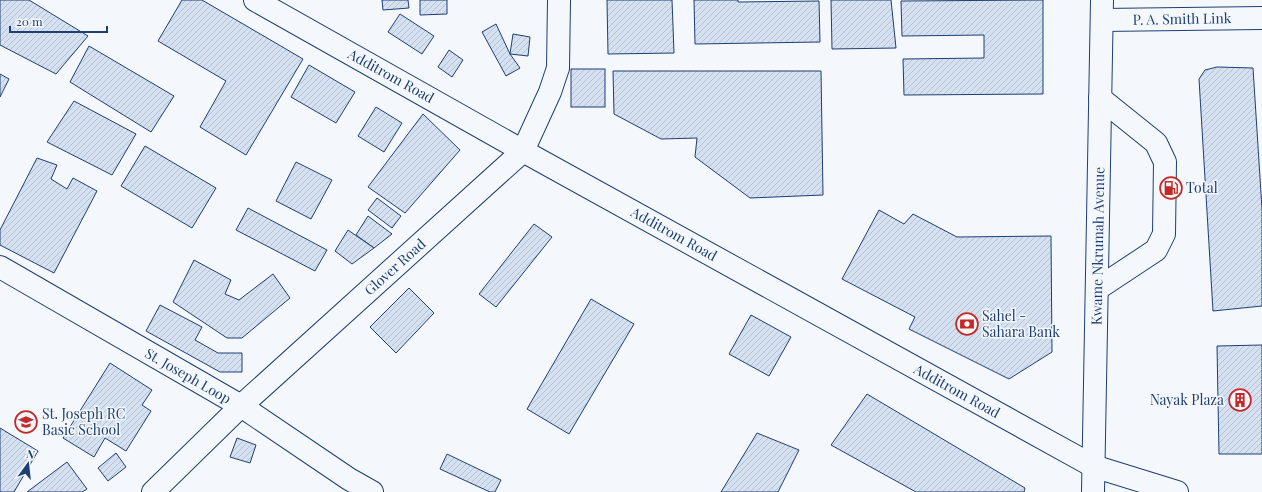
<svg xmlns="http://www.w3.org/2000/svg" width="1262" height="492" viewBox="0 0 1262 492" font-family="'Playfair Display',serif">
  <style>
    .building { fill: url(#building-hatch); stroke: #1d3f73 }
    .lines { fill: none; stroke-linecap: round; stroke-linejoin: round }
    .minor-casing { stroke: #1d3f73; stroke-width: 24 }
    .major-casing { stroke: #1d3f73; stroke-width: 24 }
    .minor { stroke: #f4f7fb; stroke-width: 22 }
    .major { stroke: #f4f7fb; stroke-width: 22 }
    .labels { text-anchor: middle; stroke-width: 3; stroke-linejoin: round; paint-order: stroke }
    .street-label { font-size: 14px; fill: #1d3f73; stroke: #f4f7fb }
    .poi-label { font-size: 14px; fill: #1d3f73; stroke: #f4f7fb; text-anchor: start }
  </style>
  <defs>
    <pattern id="building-hatch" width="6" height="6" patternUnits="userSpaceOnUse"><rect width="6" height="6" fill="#d5e0f0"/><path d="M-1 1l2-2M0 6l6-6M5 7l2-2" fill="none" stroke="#b6c1d1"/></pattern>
  </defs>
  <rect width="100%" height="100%" fill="#f4f7fb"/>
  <g class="building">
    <path d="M0,0H29L88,36L56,74L0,45Z"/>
    <path d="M182,0H202L303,59L246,155L200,127L226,81L158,41Z"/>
    <path d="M382,0H408L409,8L383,10Z"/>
    <path d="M420,0H447V14L420,15Z"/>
    <path d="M607,0H672L674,53L608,54Z"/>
    <path d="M694,0H738V2L819,1L820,42L695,44Z"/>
    <path d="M831,0H891L896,48L832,49Z"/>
    <path d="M1043,0V94L904,95L903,59L984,58V35L902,36L901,1Z"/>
    <path d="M400,14L434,36L422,54L388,32Z"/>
    <path d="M496,24L510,54L520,68L506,76L482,32Z"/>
    <path d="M513,34L530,37L528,56L510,54Z"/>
    <path d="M89,46L174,96L151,132L70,82Z"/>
    <path d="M449,50L463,60L452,77L438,67Z"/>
    <path d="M309,65L355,92L336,123L291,97Z"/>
    <path d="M1217,67L1253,68L1262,209V306L1213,311L1199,79L1205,70Z"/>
    <rect x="571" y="69" width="34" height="38"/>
    <path d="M613,71H821L823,195L750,198L695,157L697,138L661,139L614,114Z"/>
    <path d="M0,74L9,79L0,97Z"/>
    <path d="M74,101L136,134L112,175L47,142Z"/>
    <path d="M376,107L402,123L384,152L358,136Z"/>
    <path d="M423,114L460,150L405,213L368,187Z"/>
    <path d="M145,146L216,188L192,228L121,186Z"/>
    <path d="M37,158L57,165L51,179L67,189L73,178L97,191L54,273L0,245V230Z"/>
    <path d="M296,162L332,180L311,219L276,201Z"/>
    <path d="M377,198L401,216L392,228L368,210Z"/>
    <path d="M248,208L327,250L315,271L236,230Z"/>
    <path d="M879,210L904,224L913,214L957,237L1051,236L1052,352L1009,379L909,329L915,317L842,279Z"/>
    <path d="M368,216L392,234L374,248L356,235Z"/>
    <path d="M534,224L552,237L496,307L479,294Z"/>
    <path d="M348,230L374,248L352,264L335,251Z"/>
    <path d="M194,260L231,280L225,294L239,300L273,274L290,298L242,338H227L173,302Z"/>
    <path d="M409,288L434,313L396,353L370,327Z"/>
    <path d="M591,299L634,324L569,434L527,409Z"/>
    <path d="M160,305L202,327L195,340L218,353H242V372H220L146,331Z"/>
    <path d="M751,315L791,337L769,376L729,354Z"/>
    <path d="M1262,345V454H1219L1217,346Z"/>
    <path d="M110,363L152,390L142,405L151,411L126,451L105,438L94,457L63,438Z"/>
    <path d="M867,394L1025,488L1024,492H916L831,445Z"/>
    <path d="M0,428L38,451L14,492H0Z"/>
    <path d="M757,433L799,450L778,492H721Z"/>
    <path d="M237,438L256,445L250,463L230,457Z"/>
    <path d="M116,453L126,467L108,481L98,468Z"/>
    <path d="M447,454L501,480L495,492H490L440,469Z"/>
    <path d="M67,462L87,489L82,492H27Z"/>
  </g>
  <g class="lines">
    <g class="minor-casing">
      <g id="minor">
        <path d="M255,0L523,151L1093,466"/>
        <path d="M1102,20L1262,18"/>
        <path d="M0,267L241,406L349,479L372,492"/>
        <path d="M1097,289L1156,250L1164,234L1165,162L1156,143L1100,98"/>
        <path d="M153,492L241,406L523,151L550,92L558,68L559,0"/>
      </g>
    </g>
    <g class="major-casing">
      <g id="major">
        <path d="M1093,466L1177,492"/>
        <path d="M1093,492L1102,0"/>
      </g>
    </g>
    <use href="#minor" class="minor"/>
    <use href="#major" class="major"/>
  </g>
  <defs>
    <g id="fuel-ring" transform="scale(1.15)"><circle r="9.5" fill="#f4f7fb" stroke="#c62828" stroke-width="1.5"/><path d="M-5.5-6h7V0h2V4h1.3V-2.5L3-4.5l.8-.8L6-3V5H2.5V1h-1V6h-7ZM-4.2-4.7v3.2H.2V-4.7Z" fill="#c62828"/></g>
    <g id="bank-ring" transform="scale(1.15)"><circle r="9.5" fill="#f4f7fb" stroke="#c62828" stroke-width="1.5"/><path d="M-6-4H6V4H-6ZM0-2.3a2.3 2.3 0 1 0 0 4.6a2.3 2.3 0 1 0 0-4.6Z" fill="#c62828"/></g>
    <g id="building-ring" transform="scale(1.15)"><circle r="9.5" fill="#f4f7fb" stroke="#c62828" stroke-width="1.5"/><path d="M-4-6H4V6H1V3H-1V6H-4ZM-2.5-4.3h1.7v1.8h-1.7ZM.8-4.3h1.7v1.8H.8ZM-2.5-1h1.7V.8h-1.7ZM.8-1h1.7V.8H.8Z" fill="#c62828"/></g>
    <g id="school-ring" transform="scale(1.15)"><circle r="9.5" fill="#f4f7fb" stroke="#c62828" stroke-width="1.5"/><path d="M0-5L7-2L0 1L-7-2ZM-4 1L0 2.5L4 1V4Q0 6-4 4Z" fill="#c62828"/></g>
  </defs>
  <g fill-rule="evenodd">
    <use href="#fuel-ring" x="1171" y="188"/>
    <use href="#bank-ring" x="967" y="324"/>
    <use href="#building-ring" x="1240" y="400"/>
    <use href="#school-ring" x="26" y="422"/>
  </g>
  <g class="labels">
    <g class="street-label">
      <text transform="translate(1182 19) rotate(-1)" y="5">P. A. Smith Link</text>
      <text transform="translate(391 76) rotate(29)" y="5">Additrom Road</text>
      <text transform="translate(674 234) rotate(29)" y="5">Additrom Road</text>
      <text transform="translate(1098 246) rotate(-89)" y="5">Kwame Nkrumah Avenue</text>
      <text transform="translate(395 267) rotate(-42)" y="5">Glover Road</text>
      <text transform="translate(188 376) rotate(30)" y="5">St. Joseph Loop</text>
      <text transform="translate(957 391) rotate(29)" y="5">Additrom Road</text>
    </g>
    <g class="poi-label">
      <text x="1186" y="193">Total</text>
      <text x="982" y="321">Sahel -<tspan x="982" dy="16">Sahara Bank</tspan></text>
      <text x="1224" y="405" text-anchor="end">Nayak Plaza</text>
      <text x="42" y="419">St. Joseph RC<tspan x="42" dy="16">Basic School</tspan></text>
    </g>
  </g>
  <g transform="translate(28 464) rotate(15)" stroke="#f4f7fb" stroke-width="3" paint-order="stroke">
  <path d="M0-3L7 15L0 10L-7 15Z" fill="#1d3f73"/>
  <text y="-6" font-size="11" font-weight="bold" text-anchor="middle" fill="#1d3f73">N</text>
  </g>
  <path d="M10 26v6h97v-6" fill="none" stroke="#1d3f73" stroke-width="2"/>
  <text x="16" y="26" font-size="12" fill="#1d3f73" stroke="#f4f7fb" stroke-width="3" paint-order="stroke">20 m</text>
</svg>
